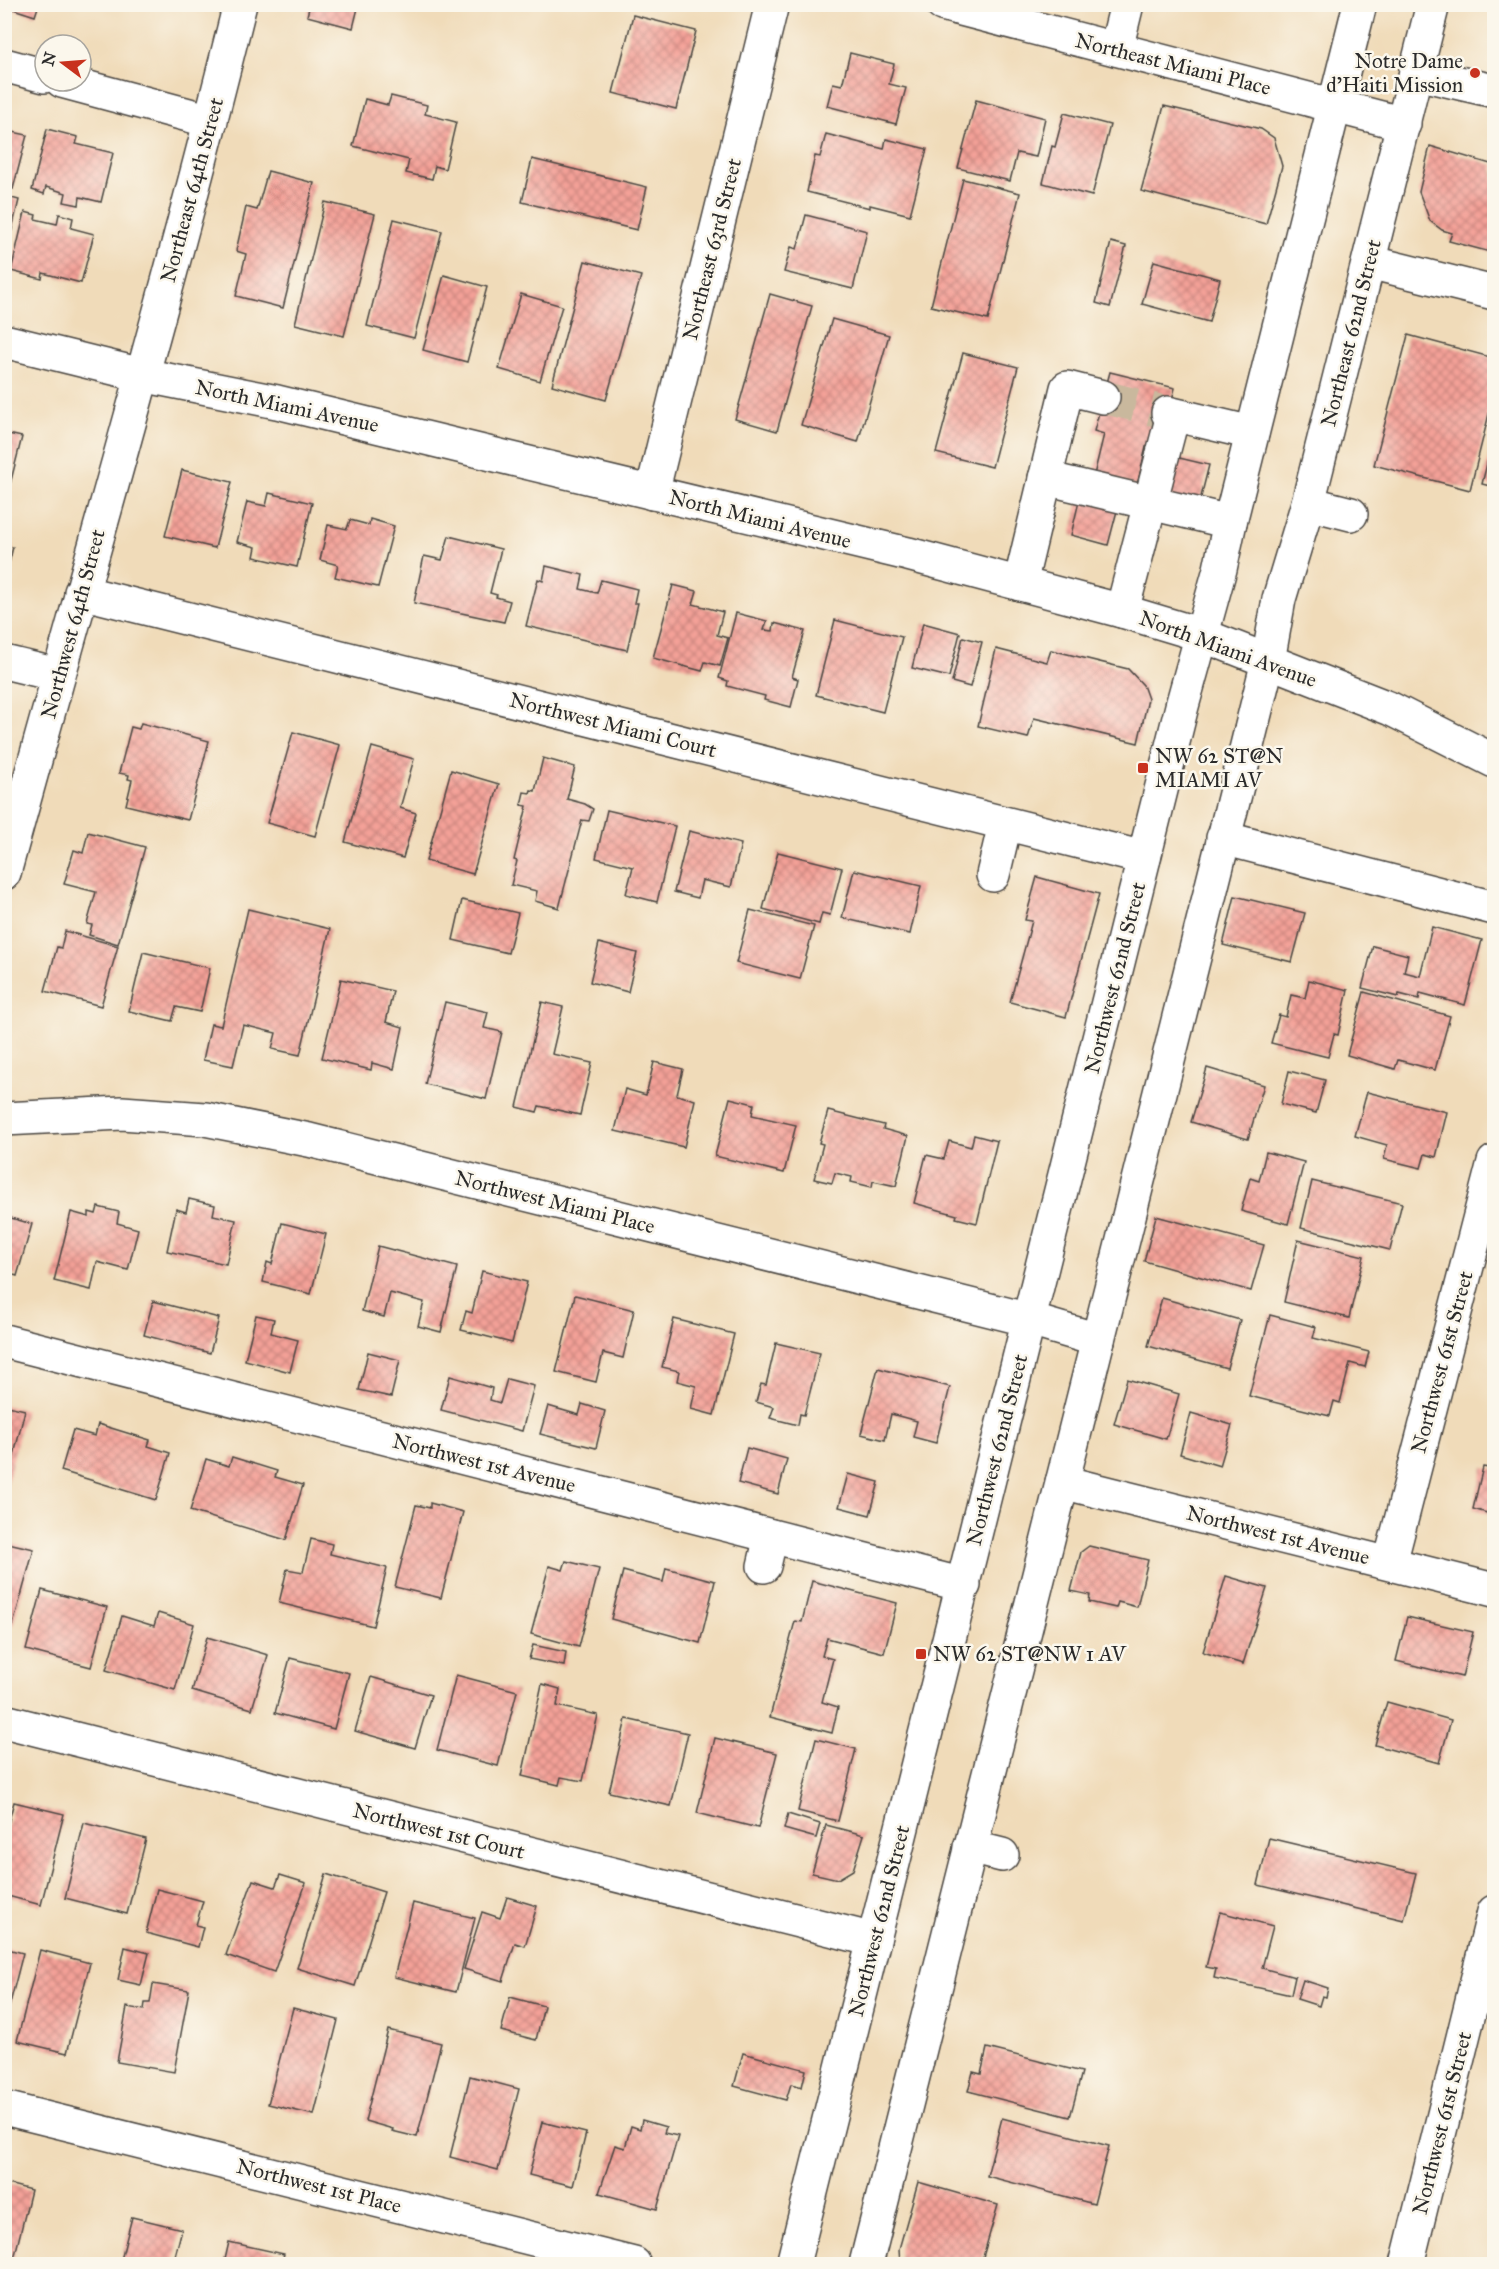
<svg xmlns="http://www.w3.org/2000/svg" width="1499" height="2269" viewBox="0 0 1499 2269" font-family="'IM FELL Great Primer',serif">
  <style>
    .building { fill: url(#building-cross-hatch) }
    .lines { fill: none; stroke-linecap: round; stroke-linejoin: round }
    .minor-tunnel { stroke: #c9b89d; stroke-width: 33; stroke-dasharray: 33 16; stroke-linecap: butt }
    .minor-casing { stroke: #494540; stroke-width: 36 }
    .major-casing { stroke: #494540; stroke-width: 36 }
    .minor { stroke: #fff; stroke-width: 33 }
    .major { stroke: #fff; stroke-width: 33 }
    .poi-dot { fill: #c8321e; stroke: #fbf7ec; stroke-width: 2 }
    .labels { text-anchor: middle; stroke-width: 5; stroke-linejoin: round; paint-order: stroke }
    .poi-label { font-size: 21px; fill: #2b2b2b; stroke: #fbf7ec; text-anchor: start }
    .street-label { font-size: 21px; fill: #2b2b2b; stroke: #fbf7ec }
  </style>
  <defs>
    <pattern id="building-cross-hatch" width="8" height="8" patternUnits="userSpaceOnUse" patternTransform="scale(1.5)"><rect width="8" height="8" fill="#f4a198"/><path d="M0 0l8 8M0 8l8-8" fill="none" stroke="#c6837c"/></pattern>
  </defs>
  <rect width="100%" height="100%" fill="#fbf7ec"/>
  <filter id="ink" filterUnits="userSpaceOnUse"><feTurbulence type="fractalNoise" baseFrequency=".0167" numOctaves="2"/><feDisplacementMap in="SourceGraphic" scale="12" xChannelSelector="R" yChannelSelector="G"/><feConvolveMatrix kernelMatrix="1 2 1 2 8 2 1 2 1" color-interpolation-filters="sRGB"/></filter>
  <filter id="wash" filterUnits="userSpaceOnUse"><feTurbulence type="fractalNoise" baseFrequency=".008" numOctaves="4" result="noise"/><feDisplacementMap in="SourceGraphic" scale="24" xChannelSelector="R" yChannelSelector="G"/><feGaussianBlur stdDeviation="1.35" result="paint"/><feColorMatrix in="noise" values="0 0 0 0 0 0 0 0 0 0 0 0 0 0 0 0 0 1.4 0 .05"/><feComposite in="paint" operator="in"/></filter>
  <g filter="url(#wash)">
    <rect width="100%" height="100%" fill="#f0dbb9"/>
    <g id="blocks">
      <g class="building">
        <path d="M4,4H39L35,16L4,6Z"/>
        <path d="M310,4H359L353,28L307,16Z"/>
        <path d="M633,15L696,31L676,109L613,93Z"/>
        <path d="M850,53L894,64L889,84L906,88L896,124L827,106L833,83L842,85Z"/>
        <path d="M391,96L427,105L425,114L456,122L445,169L435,166L432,179L406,173L409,160L353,146L365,99L388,105Z"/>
        <path d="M976,100L1045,118L1036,157L1017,153L1010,181L958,168Z"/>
        <path d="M1164,106L1261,129L1274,138L1282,166L1266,224L1141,191Z"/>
        <path d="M1064,113L1110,125L1092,196L1043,183L1052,146L1055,147Z"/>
        <path d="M47,129L78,137L76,144L113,153L101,202L80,197L79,205L64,202L66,193L46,187L44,194L32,190Z"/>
        <path d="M4,130L27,135L13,189L4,187Z"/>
        <path d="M826,134L884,149L886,139L927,149L910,215L870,205V208L807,192L815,156L820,157Z"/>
        <path d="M1430,146L1494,165V253L1449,241L1452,233L1442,230L1430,221L1419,192Z"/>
        <path d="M532,159L647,187L637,230L522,202Z"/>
        <path d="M268,171L314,183L283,308L236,296L246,254L236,251L246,207L257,210Z"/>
        <path d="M963,179L1020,193L988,320L931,306Z"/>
        <path d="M4,196L19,200L5,258H4Z"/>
        <path d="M325,202L375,214L344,336L295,324Z"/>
        <path d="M25,212L36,215L35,219L57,224L59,214L73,218L71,228L94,234L81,283L43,273L42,279L11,271Z"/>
        <path d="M806,215L867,231L853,289L784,272L791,247L797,249Z"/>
        <path d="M394,219L442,231L414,338L367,326Z"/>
        <path d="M1111,242L1126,246L1110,307L1096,303Z"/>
        <path d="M585,261L641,276L606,400L552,385Z"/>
        <path d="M1154,261L1220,279L1209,322L1142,304Z"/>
        <path d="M444,275L487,287L467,362L423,350Z"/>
        <path d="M521,294L562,306L540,381L499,369Z"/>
        <path d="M770,294L812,306L777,431L735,419Z"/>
        <path d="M832,319L889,335L858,442L801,425Z"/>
        <path d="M1408,335L1494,358V394L1470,490L1374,465Z"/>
        <path d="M963,353L1018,367L992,467L936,453Z"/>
        <path d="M1110,372L1175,388L1159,450L1146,447L1137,486L1094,475L1104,434L1094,431Z"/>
        <path d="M4,433L22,437L5,504L4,503Z"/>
        <path d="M1491,447L1494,448V487L1482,484Z"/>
        <path d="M1171,456L1209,465L1199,505L1161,495Z"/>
        <path d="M182,470L232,482L215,548L165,536Z"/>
        <path d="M269,493L312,503L297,567L254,557L256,547L237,542L247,502L266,506Z"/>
        <path d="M1080,497L1118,507L1108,545L1071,535Z"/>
        <path d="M370,519L394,526L378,587L335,577L338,565L320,560L328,525L347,529L350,520L369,525Z"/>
        <path d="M449,536L501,549L490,593L497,595L496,597L510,601L504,622L414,603L424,556L442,560Z"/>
        <path d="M4,545L13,547L5,580H4Z"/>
        <path d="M546,566L583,575L580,589L597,593L601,580L637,589L634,603H638L627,650L526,626L538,579L543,581Z"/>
        <path d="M673,585L697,591L693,604L723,612L717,635L728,638L720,666L705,662L702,671L653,658Z"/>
        <path d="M736,613L767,621L764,630L773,631L774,623L805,631L792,677L798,679L791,707L764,700L765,696L727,686L728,681L719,678Z"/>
        <path d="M835,620L902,637L883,712L816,695Z"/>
        <path d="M923,623L960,633L949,677L912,668Z"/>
        <path d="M963,637L982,642L970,687L952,682Z"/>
        <path d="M996,649L1047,662L1051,650L1128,669L1143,685L1148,699L1138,743L1034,718L1028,738L978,726Z"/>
        <path d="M141,723L209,741L188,820L126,805L132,780L128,779L129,775L119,773L131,727L139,729Z"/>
        <path d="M293,732L340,745L315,836L267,823Z"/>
        <path d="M372,747L414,759L400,808L416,813L403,858L345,842Z"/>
        <path d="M543,758L575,767L567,799L585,804L593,809L589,821L582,820L559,908L535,901L537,891L511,885L517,861L514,860L527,806L521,805L524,792L530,793L531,790L535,791Z"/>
        <path d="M451,770L499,784L473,874L426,861Z"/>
        <path d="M607,810L675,826L657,902L626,894L633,867L596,858Z"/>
        <path d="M689,831L741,844L731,887L702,880L698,898L674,892Z"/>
        <path d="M88,832L145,847L118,944L89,935L92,925L87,924L96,892L64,884L74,850L83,853Z"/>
        <path d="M778,852L842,868L830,915L822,913L819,924L763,909Z"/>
        <path d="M854,870L921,886L910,934L842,918Z"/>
        <path d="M1037,877L1099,894L1066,1017L1010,1002L1032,921L1025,920Z"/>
        <path d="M1235,896L1305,913L1292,962L1223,945Z"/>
        <path d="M462,900L518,913L508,953L453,940Z"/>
        <path d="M248,909L330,929L300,1055L272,1049L276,1033L243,1025L233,1066L203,1060L211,1024L221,1026Z"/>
        <path d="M750,910L814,926L800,979L736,963Z"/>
        <path d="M1432,927L1482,940L1465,1005L1420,993L1419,999L1399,994L1398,997L1362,988L1373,946L1408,955L1404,972L1420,976Z"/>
        <path d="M65,931L118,946L101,1006L45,991L57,947L61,948Z"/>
        <path d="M599,943L637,953L628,992L590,982Z"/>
        <path d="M143,952L210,968L200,1012L176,1007L172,1021L129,1011Z"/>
        <path d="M341,979L393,991L386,1022L403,1027L394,1069L372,1063L371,1070L322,1058Z"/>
        <path d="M1309,980L1348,990L1338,1035L1334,1034L1328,1057L1271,1043L1279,1015L1286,1017L1291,995L1305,998Z"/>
        <path d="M1364,992L1450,1016L1435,1070L1398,1060L1395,1069L1347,1055Z"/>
        <path d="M445,1002L488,1012L484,1028L502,1032L486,1099L425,1084Z"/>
        <path d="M542,1002L563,1007L552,1054L592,1063L580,1115L539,1106L537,1112L517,1107Z"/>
        <path d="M654,1062L683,1069L677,1095L695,1100L684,1147L615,1131L625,1089L646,1095Z"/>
        <path d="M1207,1068L1264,1085L1248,1139L1191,1122Z"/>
        <path d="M1289,1071L1325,1080L1316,1113L1281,1104Z"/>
        <path d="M1367,1092L1447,1112L1436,1157L1425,1154L1421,1168L1384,1159L1387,1145L1355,1136Z"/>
        <path d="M730,1098L754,1104L752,1115L796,1125L784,1173L715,1156Z"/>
        <path d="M828,1111L884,1125L883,1129L908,1136L896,1186L873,1181L872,1187L851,1182L852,1177L835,1173L832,1183L814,1179L823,1144L819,1143Z"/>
        <path d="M974,1135L997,1141L977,1223L956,1218L957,1215L914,1203L926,1155L944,1159L949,1141L971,1147Z"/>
        <path d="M1266,1152L1304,1162L1288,1224L1241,1211L1250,1178L1259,1181Z"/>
        <path d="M1312,1181L1402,1203L1390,1250L1301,1228Z"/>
        <path d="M189,1199L215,1205L213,1215L236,1220L226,1264L167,1251L176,1209L186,1212Z"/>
        <path d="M98,1207L119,1212L117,1223L138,1229L128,1270L97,1262L91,1290L54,1281L71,1212L89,1217V1212L96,1214Z"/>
        <path d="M4,1216L32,1224L17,1276L4,1272Z"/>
        <path d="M1156,1216L1264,1245L1251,1291L1144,1261Z"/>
        <path d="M282,1223L326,1234L311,1294L263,1282L267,1262L272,1264Z"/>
        <path d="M1298,1240L1364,1256L1349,1318L1284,1302Z"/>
        <path d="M378,1246L457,1267L441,1332L418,1326L424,1302L390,1293L384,1317L362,1311Z"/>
        <path d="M482,1271L527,1282L512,1343L461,1330L466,1311L472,1313Z"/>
        <path d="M575,1295L634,1310L623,1358L603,1353L596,1382L556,1372Z"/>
        <path d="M1162,1298L1240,1320L1227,1368L1148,1346Z"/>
        <path d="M153,1301L219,1318L210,1353L144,1335Z"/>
        <path d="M256,1315L274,1319L271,1333L298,1340L290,1372L245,1360Z"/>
        <path d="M1270,1315L1316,1327L1313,1338L1369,1352L1365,1367L1350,1363L1340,1403L1334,1401L1330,1416L1249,1396Z"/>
        <path d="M674,1319L734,1334L714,1415L691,1409L696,1386L677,1381L679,1371L662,1367Z"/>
        <path d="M776,1343L820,1353L804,1415L800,1414L798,1425L770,1418L774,1407L756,1402L761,1384L766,1385Z"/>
        <path d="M368,1352L400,1360L391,1397L359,1390Z"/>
        <path d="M878,1368L950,1387L936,1443L913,1437L917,1421L891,1414L885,1440L861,1434Z"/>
        <path d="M450,1376L492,1388L490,1400L500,1403L507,1379L534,1386L522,1431L441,1410Z"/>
        <path d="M1127,1379L1179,1394L1166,1439L1114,1424Z"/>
        <path d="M582,1404L605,1411L596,1448L540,1434L548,1406L579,1415Z"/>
        <path d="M4,1405L25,1410L5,1492H4Z"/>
        <path d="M1191,1413L1232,1425L1220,1466L1180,1454Z"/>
        <path d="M98,1424L150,1440L148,1446L170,1453L156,1500L61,1471L73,1430L95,1436Z"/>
        <path d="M747,1448L787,1459L778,1494L738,1483Z"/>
        <path d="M232,1457L277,1471L275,1477L303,1485L286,1540L190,1511L206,1459L229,1466Z"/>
        <path d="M1483,1467L1494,1469V1515L1473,1509Z"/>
        <path d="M848,1474L879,1482L870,1515L839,1507Z"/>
        <path d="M430,1503L463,1512L441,1598L395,1587L416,1505L430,1508Z"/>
        <path d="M311,1539L332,1544L330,1554L387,1568L373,1626L279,1603L287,1569L303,1572Z"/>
        <path d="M4,1542L34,1549L13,1625L4,1622Z"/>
        <path d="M1089,1546L1148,1560L1137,1607L1118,1602L1116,1608L1089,1602L1090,1595L1071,1591L1081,1552Z"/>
        <path d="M566,1561L599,1569L579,1647L531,1634L549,1566L563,1570Z"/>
        <path d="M666,1568L715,1581L700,1643L611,1619L623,1571L663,1582Z"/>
        <path d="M1226,1576L1267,1588L1243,1664L1203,1652Z"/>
        <path d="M812,1581L897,1603L884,1653L827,1638L822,1656L833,1659L822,1702L838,1707L832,1733L770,1717L795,1621L802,1622Z"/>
        <path d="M42,1590L107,1607L91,1667L26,1650Z"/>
        <path d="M158,1613L194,1624L175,1690L106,1670L122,1616L154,1626Z"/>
        <path d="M1407,1617L1473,1632L1462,1677L1396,1661Z"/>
        <path d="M207,1637L268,1655L252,1709L192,1691Z"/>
        <path d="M533,1645L566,1652L564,1666L529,1659Z"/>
        <path d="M290,1658L349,1673L334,1729L275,1713Z"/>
        <path d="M456,1675L517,1691L498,1766L437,1750Z"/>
        <path d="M371,1677L431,1695L415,1748L355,1731Z"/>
        <path d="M542,1684L560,1689L557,1706L598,1715L583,1781L561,1777L559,1785L522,1776Z"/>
        <path d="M1387,1702L1451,1720L1439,1763L1375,1745Z"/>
        <path d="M626,1719L688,1733L671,1806L609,1792Z"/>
        <path d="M715,1738L777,1753L758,1828L697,1813Z"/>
        <path d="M816,1739L856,1749L838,1821L798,1811Z"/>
        <path d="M14,1802L64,1814L41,1905L4,1895V1838Z"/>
        <path d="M788,1814L820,1824L816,1838L784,1829Z"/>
        <path d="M84,1823L146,1839L127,1914L65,1898Z"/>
        <path d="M826,1825L864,1835L853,1870L838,1879L812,1873Z"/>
        <path d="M1269,1838L1416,1873L1404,1920L1258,1885Z"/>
        <path d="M326,1874L384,1892L355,1986L297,1968Z"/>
        <path d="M280,1875L306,1883L274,1972L226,1955L253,1880L275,1887Z"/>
        <path d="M157,1889L203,1901L196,1925L203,1927L198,1947L146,1933Z"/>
        <path d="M507,1897L537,1906L525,1946L515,1943L503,1981L464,1969L482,1912L500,1918Z"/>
        <path d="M413,1903L475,1918L456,1992L394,1977Z"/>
        <path d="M1220,1912L1273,1926L1262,1968L1295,1977L1291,1995L1214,1978L1216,1969L1206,1967Z"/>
        <path d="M125,1947L149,1953L141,1985L118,1980Z"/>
        <path d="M4,1948L23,1953L5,2023H4Z"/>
        <path d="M40,1950L90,1963L67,2053L17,2041Z"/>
        <path d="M1303,1980L1328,1988L1326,1997L1322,1996L1319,2006L1297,1999Z"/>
        <path d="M153,1984L189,1990L174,2072L117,2062L127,2007L144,2010L145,2003H150Z"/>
        <path d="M510,1997L544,2006L536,2040L501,2031Z"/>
        <path d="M293,2008L338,2020L314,2115L268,2104Z"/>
        <path d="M388,2030L441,2043L417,2137L392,2131L393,2129L365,2121Z"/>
        <path d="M987,2048L1082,2072L1070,2117L968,2091L973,2072L981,2074Z"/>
        <path d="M743,2053L806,2070L802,2087L791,2084L786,2100L734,2086Z"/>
        <path d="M470,2076L519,2089L498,2170L450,2157Z"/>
        <path d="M1002,2118L1109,2146L1094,2204L987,2176Z"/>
        <path d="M642,2120L666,2127L664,2133L678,2136L657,2209L599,2193L615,2145L625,2148L631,2126L640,2129Z"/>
        <path d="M542,2122L586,2133L573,2186L529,2175Z"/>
        <path d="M918,2182L998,2205L981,2264H900L899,2249Z"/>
        <path d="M4,2183L31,2190L14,2259L4,2256Z"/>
        <path d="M132,2217L182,2229L173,2264H120Z"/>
        <path d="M229,2242L284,2254L281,2264H224Z"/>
      </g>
    </g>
  </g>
  <g filter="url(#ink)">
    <use href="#blocks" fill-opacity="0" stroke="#494540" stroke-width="1.5"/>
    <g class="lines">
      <path class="minor-tunnel" d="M1103,397L1168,413"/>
      <g class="minor-casing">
        <g id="minor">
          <path d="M942,4L1404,124"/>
          <path d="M1116,49L1127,4"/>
          <path d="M4,65L45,76"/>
          <path d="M1416,73L1494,91"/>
          <path d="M62,81L211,121"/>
          <path d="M1369,262L1494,293"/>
          <path d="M1168,413L1252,433"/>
          <path d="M1045,478L1230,522"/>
          <path d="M652,493L772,4"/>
          <path d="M1308,503L1351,514"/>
          <path d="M1020,584L1067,388L1103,397"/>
          <path d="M81,592L1144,858"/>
          <path d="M1122,611L1173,415"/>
          <path d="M4,662L58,675"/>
          <path d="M1223,838L1494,908"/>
          <path d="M4,873C83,584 168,296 240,4"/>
          <path d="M993,875L1005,824"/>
          <path d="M4,1119L122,1113L205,1119L309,1140L1030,1320L1098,1340"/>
          <path d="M4,1341L964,1585"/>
          <path d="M1062,1482L1494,1590"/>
          <path d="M1390,1563L1494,1162"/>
          <path d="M764,1566L771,1536"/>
          <path d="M4,1721L874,1940"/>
          <path d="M970,1847L1002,1855"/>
          <path d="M4,2108L634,2264"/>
          <path d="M1407,2264L1494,1912"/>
        </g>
      </g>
      <g class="major-casing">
        <g id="major">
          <path d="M4,341L142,375L277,402L504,457L908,554L1122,611L1202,635L1391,709L1494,761"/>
          <path d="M793,2264L1182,706L1220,569L1230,522L1360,4"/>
          <path d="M866,2264L1240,774L1268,661L1279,599L1308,503L1433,4"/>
        </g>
      </g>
      <use href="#minor" class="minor"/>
      <use href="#major" class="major"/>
    </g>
  </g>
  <g class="poi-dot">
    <circle cx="1475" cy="73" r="6"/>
    <rect x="1137" y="762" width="12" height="12" rx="3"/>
    <rect x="915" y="1648" width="12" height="12" rx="3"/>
  </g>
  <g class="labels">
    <g class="poi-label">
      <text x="1463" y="68" text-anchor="end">Notre Dame<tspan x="1463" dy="24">d'Haiti Mission</tspan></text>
      <text x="1155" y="763">NW 62 ST@N<tspan x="1155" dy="24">MIAMI AV</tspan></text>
      <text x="933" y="1661">NW 62 ST@NW 1 AV</text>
    </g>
    <g class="street-label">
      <text transform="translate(1173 64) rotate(14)" y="7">Northeast Miami Place</text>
      <text transform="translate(192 190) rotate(-75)" y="7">Northeast 64th Street</text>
      <text transform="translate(712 249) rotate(-76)" y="7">Northeast 63rd Street</text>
      <text transform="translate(1351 333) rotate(-76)" y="7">Northeast 62nd Street</text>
      <text transform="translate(287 406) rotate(12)" y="7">North Miami Avenue</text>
      <text transform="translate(760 519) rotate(14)" y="7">North Miami Avenue</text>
      <text transform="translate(73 624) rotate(-75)" y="7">Northwest 64th Street</text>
      <text transform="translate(1228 649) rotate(20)" y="7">North Miami Avenue</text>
      <text transform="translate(613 725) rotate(14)" y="7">Northwest Miami Court</text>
      <text transform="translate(1115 978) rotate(-76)" y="7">Northwest 62nd Street</text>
      <text transform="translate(555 1202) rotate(14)" y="7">Northwest Miami Place</text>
      <text transform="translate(1442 1362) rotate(-75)" y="7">Northwest 61st Street</text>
      <text transform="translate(997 1450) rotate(-76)" y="7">Northwest 62nd Street</text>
      <text transform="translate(484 1463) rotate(14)" y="7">Northwest 1st Avenue</text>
      <text transform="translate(1278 1535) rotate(14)" y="7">Northwest 1st Avenue</text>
      <text transform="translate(439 1831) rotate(14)" y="7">Northwest 1st Court</text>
      <text transform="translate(879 1921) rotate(-76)" y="7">Northwest 62nd Street</text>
      <text transform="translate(1442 2123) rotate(-76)" y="7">Northwest 61st Street</text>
      <text transform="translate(319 2186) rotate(14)" y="7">Northwest 1st Place</text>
    </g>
  </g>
  <rect width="1499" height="2269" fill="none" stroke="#fbf7ec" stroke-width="24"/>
  <g transform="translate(63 63) rotate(286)"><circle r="28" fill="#fbf7ec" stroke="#a8a59f" stroke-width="1.5"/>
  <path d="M0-4.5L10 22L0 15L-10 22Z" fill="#c8321e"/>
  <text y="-9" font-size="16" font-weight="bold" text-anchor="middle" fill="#2b2b2b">N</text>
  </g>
</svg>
